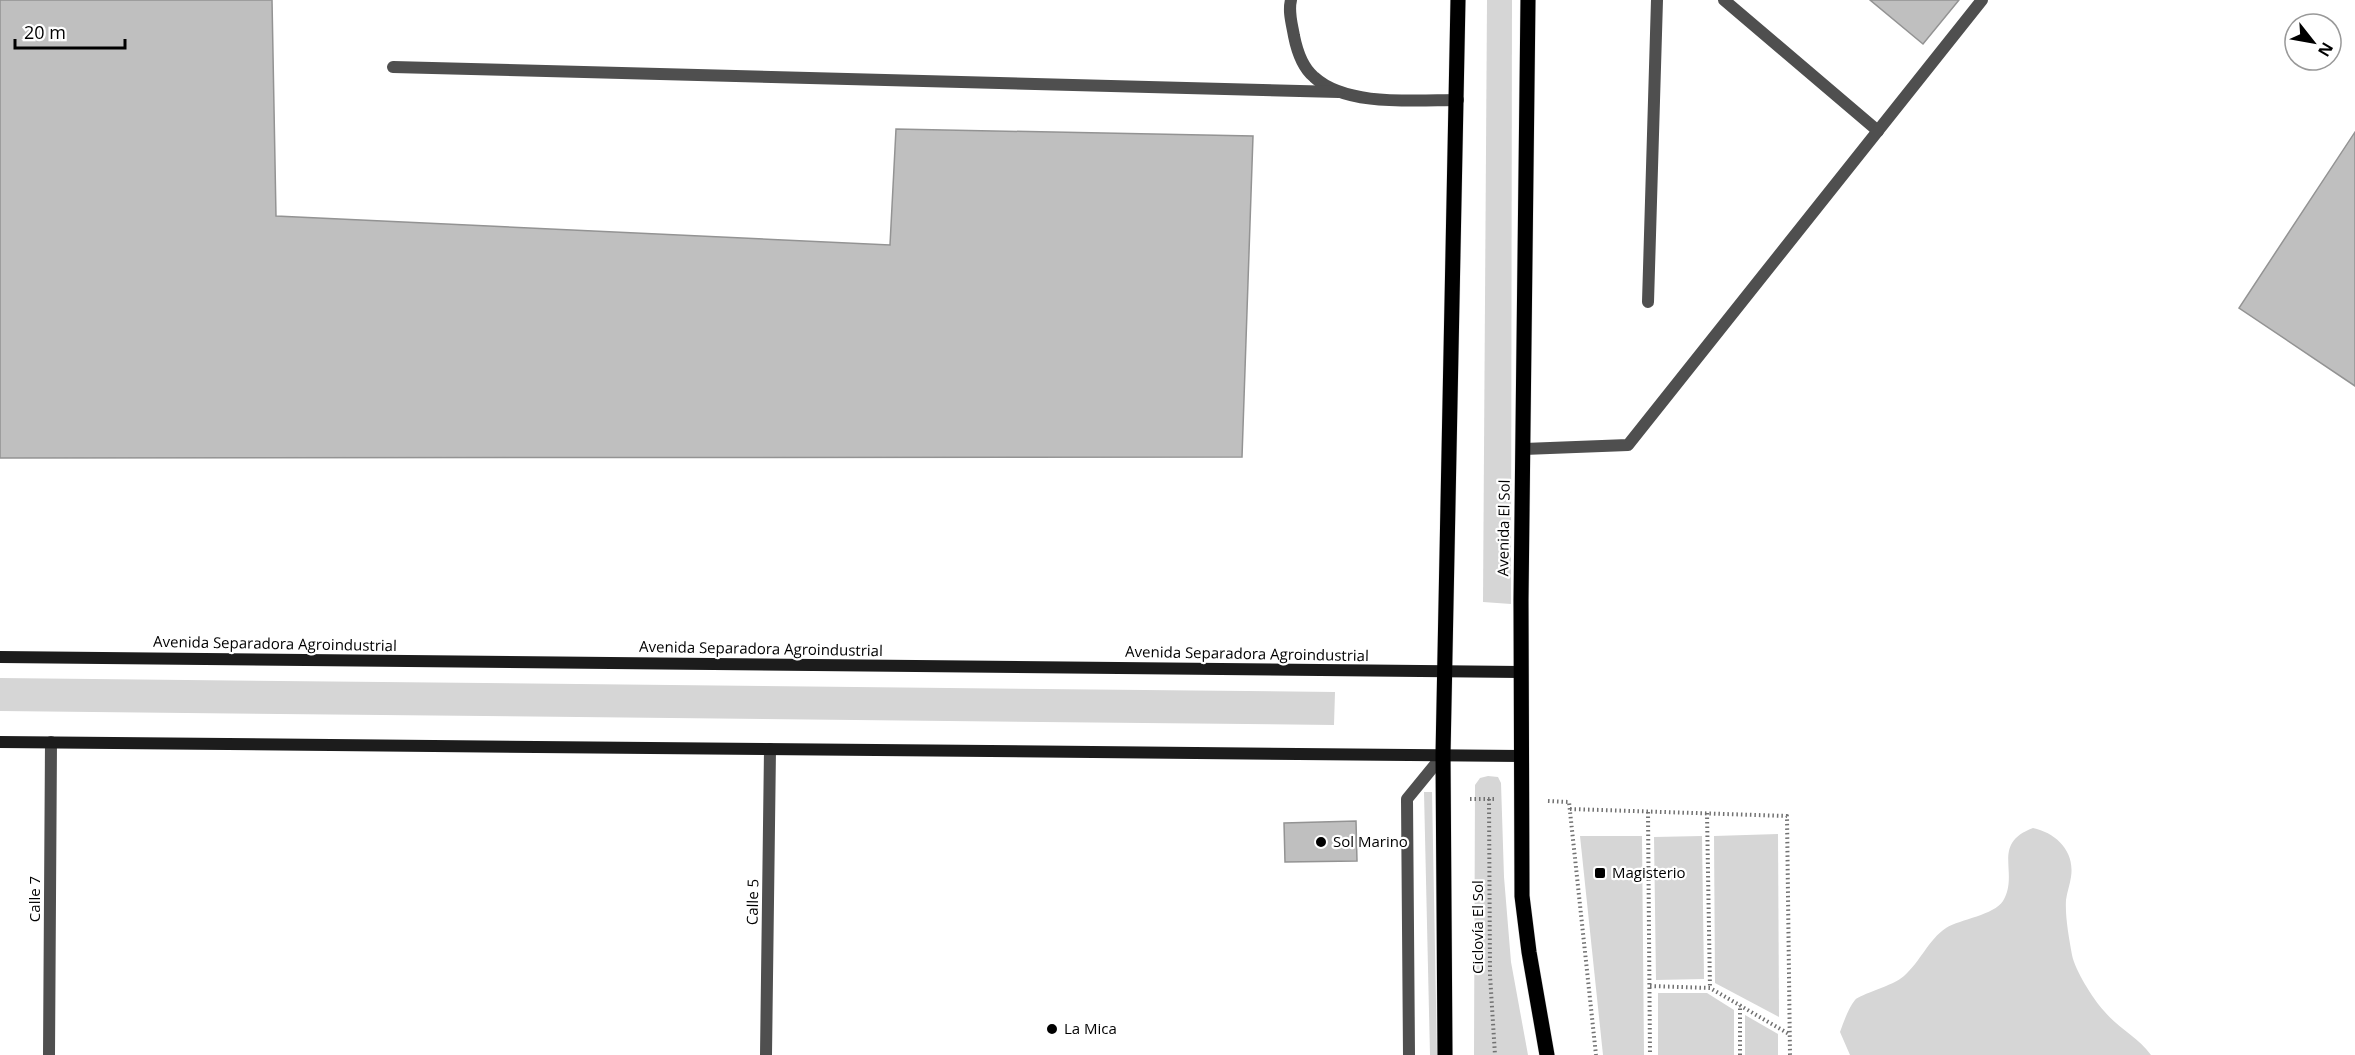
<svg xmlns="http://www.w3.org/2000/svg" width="2355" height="1055" viewBox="0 0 2355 1055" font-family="'Open Sans',sans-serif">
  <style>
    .green { fill: #d6d6d6 }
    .building { fill: #bfbfbf; stroke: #939393; stroke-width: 1.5 }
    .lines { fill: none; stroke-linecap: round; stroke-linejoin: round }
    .primary-casing { stroke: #dbdbdb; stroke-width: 16 }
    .path { stroke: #717171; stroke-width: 4; stroke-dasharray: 1.5 3; stroke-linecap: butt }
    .lane { stroke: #4f4f4f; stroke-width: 12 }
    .street { stroke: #4f4f4f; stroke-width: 12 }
    .secondary { stroke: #1c1c1c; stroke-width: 12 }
    .primary { stroke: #000; stroke-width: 15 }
    .poi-dot { fill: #000; stroke: #fff; stroke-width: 2 }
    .labels { text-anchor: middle; stroke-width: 4.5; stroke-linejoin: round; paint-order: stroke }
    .street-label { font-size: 15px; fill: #000; stroke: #fff }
    .poi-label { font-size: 15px; fill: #000; stroke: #fff; text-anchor: start }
  </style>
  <rect width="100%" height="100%" fill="#fff"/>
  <g class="green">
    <path d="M1487,0H1512L1511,604L1483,602Z"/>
    <path d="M0,678L1335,692L1334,725L0,711Z"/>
    <path d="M1488,776L1498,777L1501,783L1504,877L1511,962L1528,1055H1474L1475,785L1480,778Z"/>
    <path d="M1424,792H1432L1437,1055H1430Z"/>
    <path d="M2033,828C2056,833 2075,851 2071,877C2070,884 2067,892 2066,900C2065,917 2069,938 2072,955C2075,970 2093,999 2104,1011C2118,1028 2138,1037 2151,1055H1850L1840,1032C1844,1021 1848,1009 1855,1000C1860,994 1893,986 1904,976C1920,962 1929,939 1946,928C1961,919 1994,915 2003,901C2020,873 1990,844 2033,828Z"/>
    <path d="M1778,834L1779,1017L1715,983L1714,836Z"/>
    <path d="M1580,836H1642L1644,1055H1603Z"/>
    <path d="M1702,836L1704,979L1656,980L1654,837Z"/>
    <path d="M1658,993H1707L1734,1010V1055H1658Z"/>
    <path d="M1745,1015L1778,1034V1055H1745Z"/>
  </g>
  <g class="building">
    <path d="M0,0H272L276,216L890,245L896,129L1253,136L1242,457L0,458Z"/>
    <path d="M1870,0H1959L1923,44Z"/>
    <path d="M2355,132V386L2239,308Z"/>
    <path d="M1356,821L1357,861L1285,862L1284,823Z"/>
  </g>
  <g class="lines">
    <g class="primary-casing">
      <g id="primary">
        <path d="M1528,0L1521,600L1522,896L1529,952L1547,1055"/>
        <path d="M1445,1055L1443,755L1458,0"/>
      </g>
    </g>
    <g class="path">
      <path d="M1470,799H1496"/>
      <path d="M1489,799L1490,975L1495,1055"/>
      <path d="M1548,801L1569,802L1596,1055"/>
      <path d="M1570,809L1787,816L1790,1055"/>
      <path d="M1648,812L1650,1055"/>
      <path d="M1707,813L1710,988"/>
      <path d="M1650,986L1710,988L1789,1034"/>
      <path d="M1740,1055V1005"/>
    </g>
    <g class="lane">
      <path d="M1291,0C1288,12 1292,24 1294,36C1297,51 1302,67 1314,77C1346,107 1416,100 1458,100"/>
      <path d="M1724,0L1878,131"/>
      <path d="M393,67L1339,92"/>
      <path d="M1648,302L1657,0"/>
      <path d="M1523,449L1628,445L1982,0"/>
    </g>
    <g class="street">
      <path d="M49,1055L51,742"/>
      <path d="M766,1055L770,749"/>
      <path d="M1409,1055L1407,799L1443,755"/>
    </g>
    <g class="secondary">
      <path d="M0,657L1521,672"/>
      <path d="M0,742L1521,756"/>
    </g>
    <use href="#primary" class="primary"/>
  </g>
  <g class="poi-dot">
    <circle cx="1321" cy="842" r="6"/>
    <rect x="1594" y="867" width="12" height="12" rx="3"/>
    <circle cx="1052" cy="1029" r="6"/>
  </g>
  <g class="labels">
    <g class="street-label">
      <text transform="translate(1504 528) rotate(-89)" y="5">Avenida El Sol</text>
      <text transform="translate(275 644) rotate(1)" y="5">Avenida Separadora Agroindustrial</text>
      <text transform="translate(761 649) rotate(1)" y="5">Avenida Separadora Agroindustrial</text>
      <text transform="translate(1247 654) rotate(1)" y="5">Avenida Separadora Agroindustrial</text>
      <text transform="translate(35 899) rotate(-90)" y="5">Calle 7</text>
      <text transform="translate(753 902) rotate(-89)" y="5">Calle 5</text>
      <text transform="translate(1478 927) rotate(-90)" y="5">Ciclovía El Sol</text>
    </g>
    <g class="poi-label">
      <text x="1333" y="847">Sol Marino</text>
      <text x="1612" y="878">Magisterio</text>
      <text x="1064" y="1034">La Mica</text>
    </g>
  </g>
  <g transform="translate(2313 42) rotate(121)"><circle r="28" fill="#ffffff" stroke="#999999" stroke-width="1.5"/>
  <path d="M0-4.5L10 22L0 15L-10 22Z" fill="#000000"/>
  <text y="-9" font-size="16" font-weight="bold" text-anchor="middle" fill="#000000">N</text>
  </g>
  <path d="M15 39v9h110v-9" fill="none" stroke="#000000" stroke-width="3"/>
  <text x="24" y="39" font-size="18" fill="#000000" stroke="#ffffff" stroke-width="4.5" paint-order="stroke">20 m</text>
</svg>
